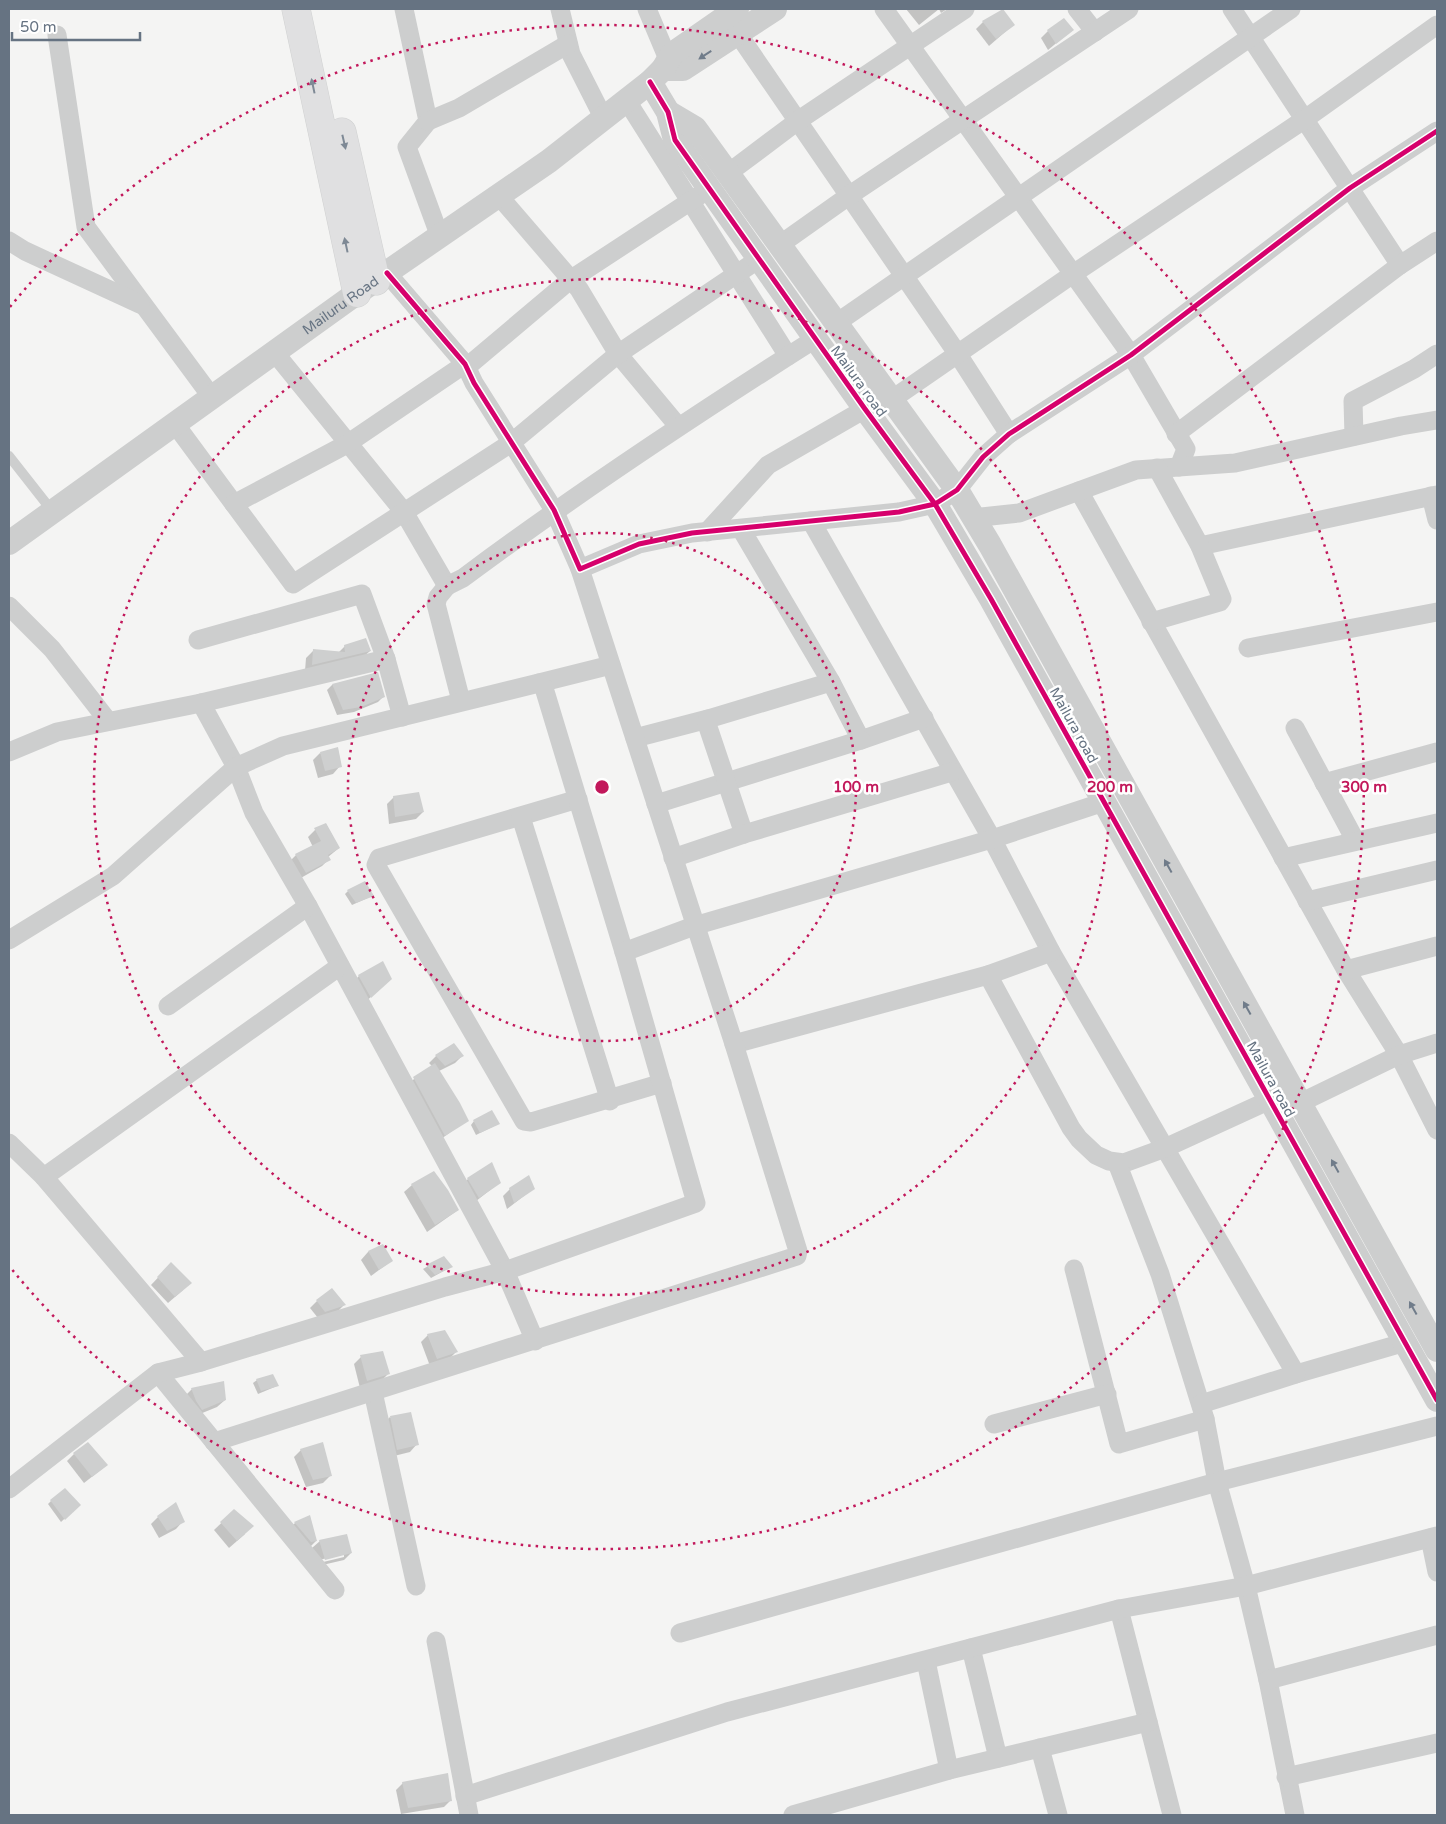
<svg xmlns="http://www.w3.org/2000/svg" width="1446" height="1824" viewBox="0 0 1446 1824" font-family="'Varela Round',sans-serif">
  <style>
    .shadow { fill: #0003; fill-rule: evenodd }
    .building { fill: #cecfcf }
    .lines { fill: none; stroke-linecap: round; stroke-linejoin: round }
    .secondary-casing { stroke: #d0d1d1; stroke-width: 29 }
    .service { stroke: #cdcece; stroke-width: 10 }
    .minor { stroke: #cdcece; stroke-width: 19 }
    .tertiary { stroke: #cdcece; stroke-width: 24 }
    .secondary { stroke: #e0e0e1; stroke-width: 28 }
    .cycleway-casing { stroke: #fff; stroke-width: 8 }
    .cycleway { stroke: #d6006c; stroke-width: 5 }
    .oneway { fill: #707c8a }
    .oneway2 { fill: #7e8995 }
    .ring { fill: none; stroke: #c2185b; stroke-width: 2.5; stroke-dasharray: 2.5 5 }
    .labels { text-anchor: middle; stroke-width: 5; stroke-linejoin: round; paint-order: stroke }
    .street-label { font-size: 14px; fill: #667382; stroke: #fff }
    .centre { fill: #c2185b; stroke: #fff; stroke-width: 2.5 }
    .ring-label { font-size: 15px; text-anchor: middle; font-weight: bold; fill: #c2185b; stroke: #fff; stroke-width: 5; stroke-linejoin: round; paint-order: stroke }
  </style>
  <rect width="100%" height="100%" fill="#f4f4f3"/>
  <g class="shadow">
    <path d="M906,9H947L941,13L939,9L919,25Z"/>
    <path d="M983,22L1013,25L989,46L976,29Z"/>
    <path d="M1072,30L1048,50L1041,38L1048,31Z"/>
    <path d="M345,646L370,651L362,658L305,671L306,658L313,651L339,652Z"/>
    <path d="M377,674L383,697L378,702L354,712L337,715L327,690L332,685Z"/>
    <path d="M320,753L340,766L333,774L318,778L313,760Z"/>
    <path d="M394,797L423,812L416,819L389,824L387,804Z"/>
    <path d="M326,824L339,848L328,857L329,859L322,866L299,879L289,862L296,855L313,847L308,837L315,830Z"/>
    <path d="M348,891L372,896L352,905L345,894Z"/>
    <path d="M359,976L383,986L363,1004L352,983Z"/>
    <path d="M436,1056H462L455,1063L439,1071L467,1120L437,1142L406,1085L432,1066L429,1063Z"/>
    <path d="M474,1121L498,1124L476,1135L471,1125Z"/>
    <path d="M468,1179L499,1183L471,1205L461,1186Z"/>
    <path d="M412,1185L458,1210L427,1232L404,1192Z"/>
    <path d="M510,1189H533L507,1209L503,1196Z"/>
    <path d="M382,1246L391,1261L371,1276L361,1260L368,1252Z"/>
    <path d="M444,1257L451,1267L431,1278L423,1269Z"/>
    <path d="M171,1264L183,1290L168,1303L151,1285Z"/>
    <path d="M317,1301L344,1305L337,1312L318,1318L310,1308Z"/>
    <path d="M428,1335L456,1352L449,1359L430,1366L421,1342Z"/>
    <path d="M361,1357L388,1374L381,1381L360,1388L354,1364Z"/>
    <path d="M257,1380L277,1386L258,1394L253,1383Z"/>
    <path d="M192,1389L225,1400L217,1407L195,1416L185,1396Z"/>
    <path d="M390,1417L417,1444L410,1452L390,1457L383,1424Z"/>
    <path d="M301,1450L330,1476L323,1483L306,1487L294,1457Z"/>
    <path d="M74,1454L107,1465L84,1483L67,1461Z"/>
    <path d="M51,1501L79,1505L61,1522L48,1504Z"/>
    <path d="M234,1511L245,1534L229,1548L214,1530Z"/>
    <path d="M158,1517L183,1521L176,1529L159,1538L151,1524Z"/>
    <path d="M310,1517L316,1541L309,1548L288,1530L295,1523Z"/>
    <path d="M320,1541L351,1553L344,1560L318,1566L312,1548ZM344,1554V1557L319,1563V1560Z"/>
    <path d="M403,1783L451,1800L444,1807L401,1814L396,1790Z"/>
  </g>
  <g class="building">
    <path d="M1003,9L1015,25L996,39L982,21Z"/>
    <path d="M1064,18L1074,30L1056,44L1047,30Z"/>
    <path d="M366,638L371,651L312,665L313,649L345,652L344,645Z"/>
    <path d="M378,672L385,697L361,707L343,710L332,684Z"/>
    <path d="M338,747L342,767L325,771L320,752Z"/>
    <path d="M419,792L424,812L395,817L393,796Z"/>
    <path d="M326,823L340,848L328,855L331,860L306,873L295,854L321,841L314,828Z"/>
    <path d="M365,881L374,896L356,903L347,890Z"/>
    <path d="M383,961L392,979L371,998L358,975Z"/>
    <path d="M454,1043L464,1056L445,1066L435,1055Z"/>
    <path d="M435,1063L460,1103L469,1121L445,1136L413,1077Z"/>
    <path d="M492,1110L500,1124L480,1133L473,1120Z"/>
    <path d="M492,1162L501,1183L479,1198L467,1178Z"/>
    <path d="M434,1171L448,1190L459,1210L435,1225L411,1184Z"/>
    <path d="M529,1175L535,1189L514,1203L509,1188Z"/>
    <path d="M383,1244L393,1261L379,1270L368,1251Z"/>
    <path d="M444,1256L453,1267L435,1275L426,1265Z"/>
    <path d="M171,1262L192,1283L175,1297L157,1277Z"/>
    <path d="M332,1288L346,1305L325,1312L316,1300Z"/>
    <path d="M445,1330L458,1352L437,1359L427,1334Z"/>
    <path d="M383,1351L390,1374L367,1381L360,1355Z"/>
    <path d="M273,1374L279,1386L261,1391L256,1379Z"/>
    <path d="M224,1381L226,1400L202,1410L196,1401L191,1388Z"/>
    <path d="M411,1412L419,1445L397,1450L390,1416Z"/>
    <path d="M88,1442L108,1465L92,1477L73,1453Z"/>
    <path d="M323,1442L332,1476L313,1480L300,1449Z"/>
    <path d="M65,1488L81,1505L65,1520L50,1500Z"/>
    <path d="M176,1502L185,1522L167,1531L157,1516Z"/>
    <path d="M234,1509L254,1526L237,1541L220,1522Z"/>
    <path d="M310,1515L317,1541L311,1542L294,1522Z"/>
    <path d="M347,1534L352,1553L325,1560L319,1540Z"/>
    <path d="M448,1773L452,1801L408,1808L402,1782Z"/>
  </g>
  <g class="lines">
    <g class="secondary-casing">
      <g id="secondary">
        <path d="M296,9L357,293"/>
        <path d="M342,132L376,281"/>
      </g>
    </g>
    <path class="service" d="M9,456L53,512"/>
    <g class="minor">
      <path d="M404,9L428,121L407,147L440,237"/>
      <path d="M560,9L571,54L604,119"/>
      <path d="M647,9L668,59L675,68"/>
      <path d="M884,9L1131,355L1186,449L1179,467"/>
      <path d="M1077,9L1095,32"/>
      <path d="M1232,9L1400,265"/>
      <path d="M738,34L957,353L1009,434"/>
      <path d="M57,35L86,227L211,396"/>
      <path d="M627,101L788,356"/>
      <path d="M428,121L459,108L568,44"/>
      <path d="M727,174L799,120L965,9"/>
      <path d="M499,196L579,289L618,354L678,426"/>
      <path d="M9,241L25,251L140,304"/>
      <path d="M778,246L850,195L1129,9"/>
      <path d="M387,273L465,364L474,383L554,510L580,569L639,544L692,533L899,512L935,504L957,490L983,457L1009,434L1131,355L1350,188L1437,131"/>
      <path d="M835,324L1291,9"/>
      <path d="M275,353L404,512L447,586L463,578C577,493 695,415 815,339"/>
      <path d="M891,400L1073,274L1305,119L1437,25"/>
      <path d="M175,424L293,584L511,443L618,354L759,259"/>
      <path d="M1176,434L1400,265L1437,241"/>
      <path d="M1354,436L1353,401L1414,369L1437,354"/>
      <path d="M1079,491L1346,970L1399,1055L1437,1130"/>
      <path d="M1431,496L1437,520"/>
      <path d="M234,504L347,444L465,364L468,366L570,280L709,189"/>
      <path d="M972,518L1019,513L1136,470L1235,463L1401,426L1437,420"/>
      <path d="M811,521L992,839L1051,952L1296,1374L1406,1342"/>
      <path d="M741,529L831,682L861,740L924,718"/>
      <path d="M707,532L768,465L865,409"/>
      <path d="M1200,546L1437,495"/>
      <path d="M447,586L438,597L436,604L461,701"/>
      <path d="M9,606L52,649L108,721"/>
      <path d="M1151,622L1220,602L1222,599L1200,546L1157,468"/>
      <path d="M198,640L362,594L386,659L402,717"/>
      <path d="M1248,648L1437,612"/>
      <path d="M539,683L611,665"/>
      <path d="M201,703L236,767L254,813L308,906L505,1271L535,1341"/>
      <path d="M1295,728L1355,840"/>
      <path d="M635,738L708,719"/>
      <path d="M9,752L57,732L201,703L386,659"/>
      <path d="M1324,783L1437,752"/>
      <path d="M578,799L379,858L376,865L524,1121L531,1122L662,1083"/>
      <path d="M656,804L861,740"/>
      <path d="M521,817L610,1101"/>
      <path d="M744,834L707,724L708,719L831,682"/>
      <path d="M673,858L744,834L952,772"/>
      <path d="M1283,858L1437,823"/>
      <path d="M1307,901L1437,870"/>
      <path d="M9,940L113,876L236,767L283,746L539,683L544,688L624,952"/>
      <path d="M1346,970L1437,946"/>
      <path d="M988,975L1071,1128L1079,1139L1096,1155L1109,1161L1124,1163L1165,1148L1270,1100"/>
      <path d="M168,1006L308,906"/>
      <path d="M734,1044L988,975L1051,952"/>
      <path d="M1300,1103L1399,1055L1437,1043"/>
      <path d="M9,1143L44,1177L340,966"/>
      <path d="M1117,1163L1160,1274L1205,1419L1217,1482L1246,1586L1268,1680L1295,1815"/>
      <path d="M1074,1269L1119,1444L1205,1419"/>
      <path d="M201,1362L445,1287L505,1271L696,1203L624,952L694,926L992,839L1104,802"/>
      <path d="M158,1373L335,1590"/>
      <path d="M373,1392L416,1586"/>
      <path d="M1201,1404L1296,1374"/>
      <path d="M994,1424L1107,1394"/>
      <path d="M214,1442L797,1256L798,1251L734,1044L580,569"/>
      <path d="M9,1489L158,1373L201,1362L44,1177"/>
      <path d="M1430,1538L1437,1572"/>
      <path d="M1119,1609L1172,1815"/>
      <path d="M680,1633L1217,1482L1437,1426"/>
      <path d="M436,1641L469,1815"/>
      <path d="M971,1648L998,1758"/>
      <path d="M926,1661L949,1770"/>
      <path d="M1268,1680L1437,1635"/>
      <path d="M1040,1748L1058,1815"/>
      <path d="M1286,1777L1437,1743"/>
      <path d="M465,1796L727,1712L1119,1609L1246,1586L1437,1536"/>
      <path d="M793,1815L949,1770L1148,1722"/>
    </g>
    <g class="tertiary">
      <path d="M663,69H683L775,9"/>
      <path d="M650,82L668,112L675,140L865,409L935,504L991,599L1437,1400"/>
      <path d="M668,112L695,128L957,490L990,545L1437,1350"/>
      <path id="s1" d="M9,543L357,293L549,161L650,82L663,69L672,54L737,9"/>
    </g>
    <use href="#secondary" class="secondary"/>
    <g class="cycleway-casing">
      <g id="cycleway">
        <path d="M650,82L668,112L675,140L865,409L935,504L991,599L1437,1400"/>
        <path d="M387,273L465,364L474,383L554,510L580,569L639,544L692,533L899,512L935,504L957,490L983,457L1009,434L1131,355L1350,188L1437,131"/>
      </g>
    </g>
    <use href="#cycleway" class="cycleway"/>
  </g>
  <defs><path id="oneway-solid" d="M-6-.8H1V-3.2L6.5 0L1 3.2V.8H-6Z" transform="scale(1.25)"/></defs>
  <g class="oneway">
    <use href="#oneway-solid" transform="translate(705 55) rotate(147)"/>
    <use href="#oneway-solid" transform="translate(1168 866) rotate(-119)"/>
    <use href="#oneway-solid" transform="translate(1247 1008) rotate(-119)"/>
    <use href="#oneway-solid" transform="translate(1335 1166) rotate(-119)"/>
    <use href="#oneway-solid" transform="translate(1413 1308) rotate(-119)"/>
  </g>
  <g class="oneway2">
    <use href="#oneway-solid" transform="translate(313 86) rotate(-102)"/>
    <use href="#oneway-solid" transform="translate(344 142) rotate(77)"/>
    <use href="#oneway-solid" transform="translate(346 245) rotate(-102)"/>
  </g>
  <g class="ring">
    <circle cx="602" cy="787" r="254"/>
    <circle cx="602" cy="787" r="508"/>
    <path d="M10 307A762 762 0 1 1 10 1267"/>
  </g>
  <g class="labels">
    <g class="street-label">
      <text dy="5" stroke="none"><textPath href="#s1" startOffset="408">Mailuru Road</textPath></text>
      <text transform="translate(859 381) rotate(54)" y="5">Mailura road</text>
      <text transform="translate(1074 725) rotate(61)" y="5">Mailura road</text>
      <text transform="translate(1271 1079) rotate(61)" y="5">Mailura road</text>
    </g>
  </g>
  <circle cx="602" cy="787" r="8" class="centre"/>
  <g class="ring-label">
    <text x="856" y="792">100 m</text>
    <text x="1110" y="792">200 m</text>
    <text x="1364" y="792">300 m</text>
  </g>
  <rect width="1446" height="1824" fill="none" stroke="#667382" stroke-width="20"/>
  <path d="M12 32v8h128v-8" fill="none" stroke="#667382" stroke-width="2.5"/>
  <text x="20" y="32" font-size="15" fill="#667382" stroke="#ffffff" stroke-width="4" paint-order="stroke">50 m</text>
</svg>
